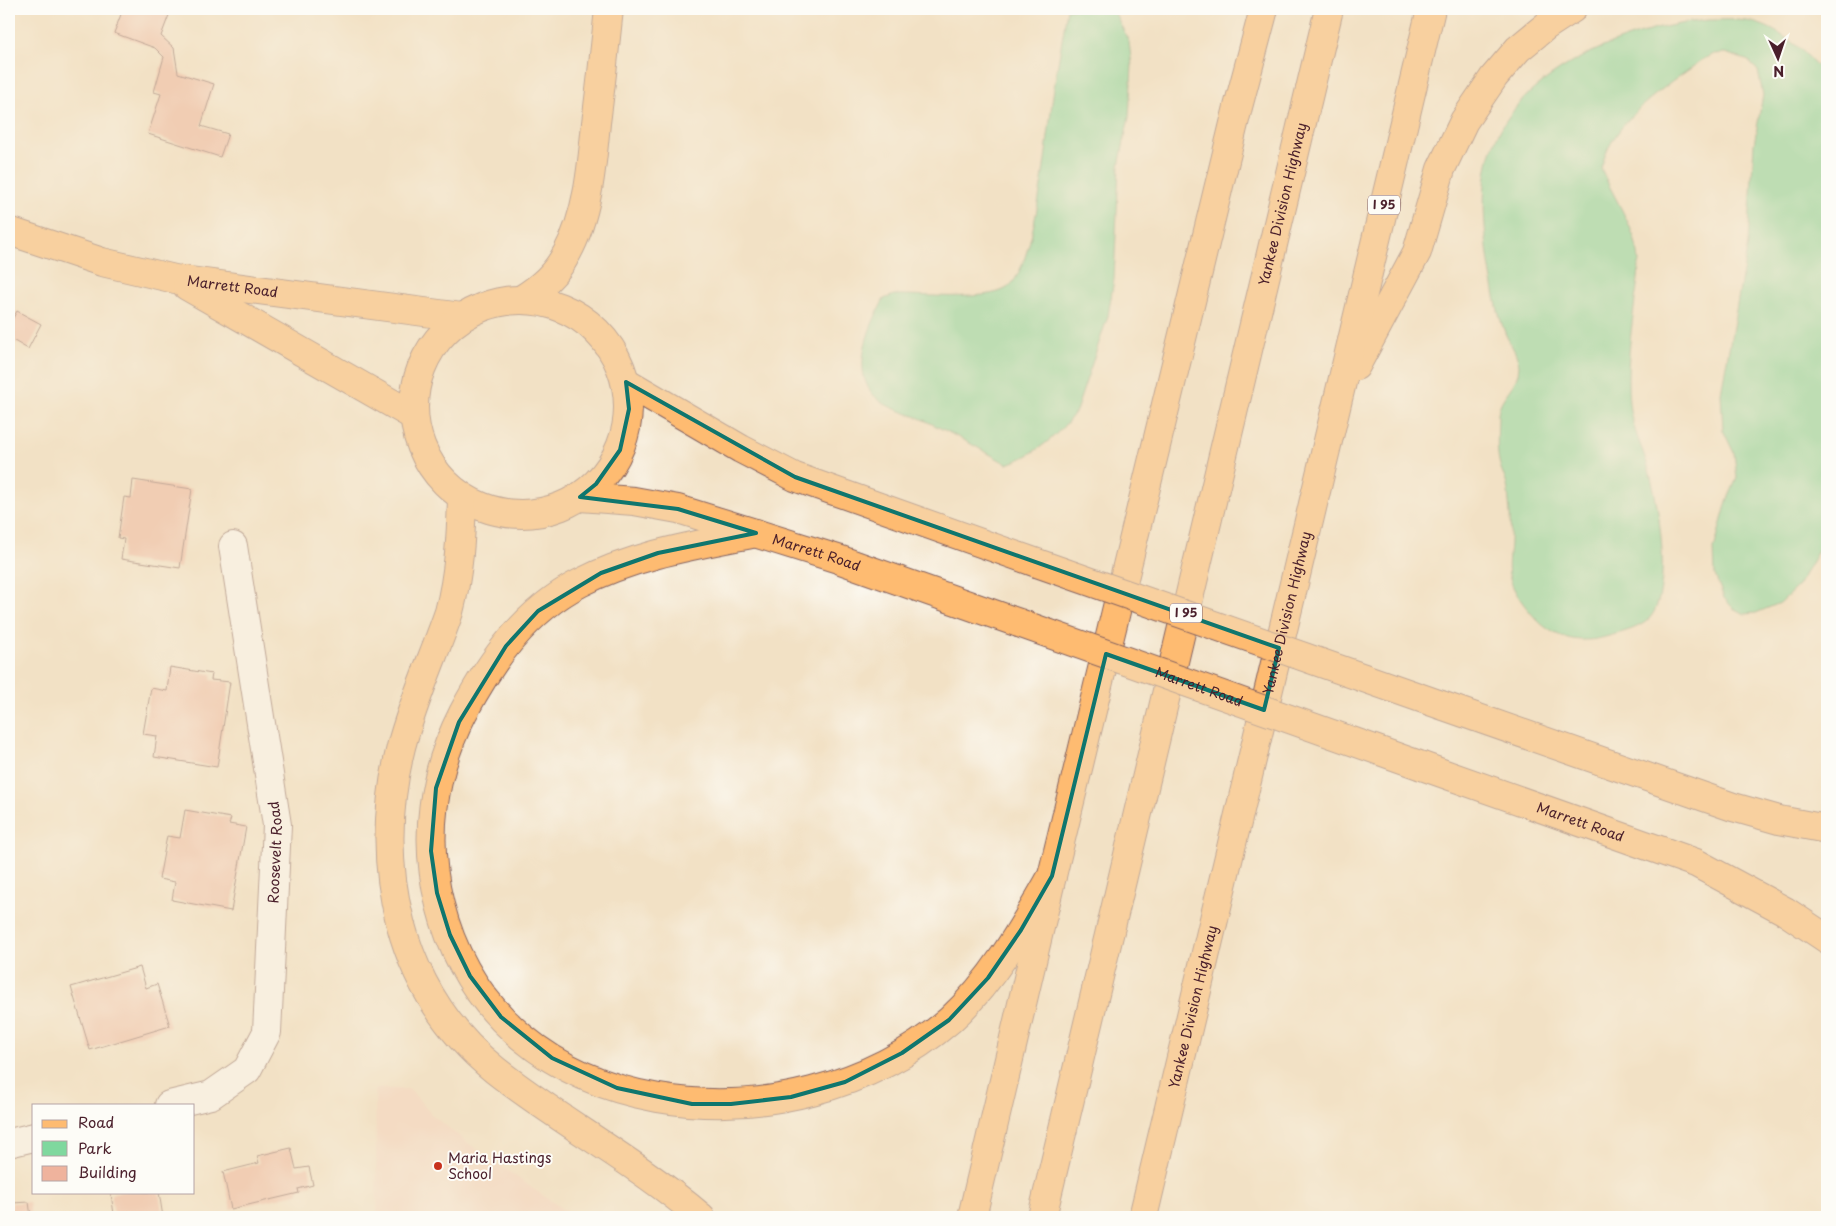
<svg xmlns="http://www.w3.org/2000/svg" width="1836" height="1226" viewBox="0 0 1836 1226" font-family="'Playpen Sans',sans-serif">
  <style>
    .built { fill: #f5d3c1 }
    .green { fill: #7fd89e; stroke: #647c64 }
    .building { fill: #efb39d }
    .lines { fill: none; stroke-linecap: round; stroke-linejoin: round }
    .minor-casing { stroke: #856361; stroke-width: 30 }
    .major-casing { stroke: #856361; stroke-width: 30 }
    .highway-casing { stroke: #856361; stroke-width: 30 }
    .minor { stroke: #fff; stroke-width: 28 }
    .major { stroke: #febb71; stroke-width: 28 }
    .highway { stroke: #febb71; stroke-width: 28 }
    .major-bridge-casing { stroke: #856361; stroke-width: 30; stroke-linecap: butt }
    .major-bridge { stroke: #febb71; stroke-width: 28 }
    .marked { fill: none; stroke: #0f766e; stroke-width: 4; stroke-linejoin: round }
    .poi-dot { fill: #c8321e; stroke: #fdfcf7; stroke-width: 2 }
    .labels { text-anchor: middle; stroke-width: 4; stroke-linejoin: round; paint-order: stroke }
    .shield { fill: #fdfcf7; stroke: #806168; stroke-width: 1 }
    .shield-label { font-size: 12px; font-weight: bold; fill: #4a1f2b }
    .street-label { font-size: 14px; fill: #4a1f2b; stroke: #fdfcf7 }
    .poi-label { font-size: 14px; fill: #4a1f2b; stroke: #fdfcf7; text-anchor: start }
  </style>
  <rect width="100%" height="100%" fill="#fdfcf7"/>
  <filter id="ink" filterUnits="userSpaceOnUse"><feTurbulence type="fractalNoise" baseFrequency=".02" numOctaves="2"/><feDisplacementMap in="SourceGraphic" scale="10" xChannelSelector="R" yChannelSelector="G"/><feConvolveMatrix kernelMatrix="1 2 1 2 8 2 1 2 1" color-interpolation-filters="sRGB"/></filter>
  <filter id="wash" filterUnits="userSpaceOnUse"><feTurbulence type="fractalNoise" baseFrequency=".0096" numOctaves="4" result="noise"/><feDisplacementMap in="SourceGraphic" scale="20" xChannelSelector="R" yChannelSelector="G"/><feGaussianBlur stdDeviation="1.12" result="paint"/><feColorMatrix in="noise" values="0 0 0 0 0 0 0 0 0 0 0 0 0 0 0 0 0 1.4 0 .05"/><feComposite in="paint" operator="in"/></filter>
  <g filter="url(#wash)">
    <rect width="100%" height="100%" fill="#f2e1c5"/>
    <path class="built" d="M375,1089H410L431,1114L468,1143L574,1217H377Z"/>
    <g class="green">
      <path d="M1067,9H1113L1129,42L1132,66L1129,117L1119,166L1114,279L1108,316L1076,411C1060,434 1034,456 1007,464C981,449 953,434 926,421C912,414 896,411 883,403C846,379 868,329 884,299L894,295C921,294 985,302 1007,288C1036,269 1048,132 1053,95C1057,66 1063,38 1067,9Z"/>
      <path d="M1708,20C1721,20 1734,19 1747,21C1778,26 1808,53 1827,78V535L1798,586L1780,603L1756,613L1744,614L1733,608L1724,598L1715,575L1714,549L1727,501L1737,478L1734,453L1723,430L1721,393L1748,244L1754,144L1763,95L1758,71L1749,61L1725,53L1713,54L1702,60C1663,89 1614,118 1601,168C1612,195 1630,219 1637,248C1642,268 1636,288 1634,308C1630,339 1626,372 1629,403C1631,427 1644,450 1650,474C1659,505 1673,594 1649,619C1639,629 1619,633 1605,637C1580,644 1556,639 1537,620C1526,608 1512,591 1509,575C1507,564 1510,552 1510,541C1511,525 1510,509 1508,493C1508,482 1501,472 1499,461C1496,447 1498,428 1498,414C1499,395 1519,387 1519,366C1518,354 1511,346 1506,335C1497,314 1493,286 1489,263C1484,226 1480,185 1492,149C1519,69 1632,27 1708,20Z"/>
    </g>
    <g id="blocks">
      <g class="building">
        <path d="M123,9H153L169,15L161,36L174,48L178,73L214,84L201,126L228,134L220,157L148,134L161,94L154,92L164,57L155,48L114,33Z"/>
        <path d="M17,311L41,324L28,349L9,338V325Z"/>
        <path d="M133,480L192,489L180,568L121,559L124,539L118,538L124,497L131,498Z"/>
        <path d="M170,667L212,674L211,680L230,682L217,767L154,757L157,736L143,734L151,688L167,691Z"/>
        <path d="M185,810L231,818L229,824L246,827L231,911L172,900L175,882L159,879L167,836L180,838Z"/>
        <path d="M140,967L146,988L157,984L170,1026L90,1050L71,987Z"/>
        <path d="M291,1148L296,1169L309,1167L313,1185L298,1189L299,1193L231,1209L223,1172L259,1163L257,1156Z"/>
        <path d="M122,1192H159L163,1217H100L114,1214L111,1194Z"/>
        <path d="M29,1202L31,1217H9V1208H12V1203Z"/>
      </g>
    </g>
  </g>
  <g filter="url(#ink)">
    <use href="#blocks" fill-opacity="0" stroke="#856361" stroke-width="1"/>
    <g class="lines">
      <g class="minor-casing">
        <g id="minor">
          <path id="s1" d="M169,1105L211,1095L247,1070L267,1032L277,825L233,546"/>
          <path d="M9,1143L34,1137"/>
        </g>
      </g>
      <g class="major-casing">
        <g id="major">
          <path id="s2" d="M9,231L102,262L175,279L462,317"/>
          <path d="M187,286L414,416"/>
          <circle cx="521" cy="407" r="107"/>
          <path d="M626,382L741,449L795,477L1037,563"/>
          <path id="s3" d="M580,497L634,501L678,509L838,559L1019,623"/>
          <path d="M1441,705L1733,807L1779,820L1827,829"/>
          <path id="s4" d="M1422,766L1696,863L1785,911L1827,939"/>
        </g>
      </g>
      <g class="highway-casing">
        <g id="highway">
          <path d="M522,299C541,287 556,274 567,253C588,215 592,166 596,123C601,85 605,47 609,9"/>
          <path d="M1356,366L1417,252L1441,169L1464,121L1494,77L1518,49L1546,26L1572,9"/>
          <path d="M462,497C461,536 459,574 449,612C434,656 413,701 401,747C372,865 397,991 495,1070C561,1122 637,1162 701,1217"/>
          <path d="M756,533C696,545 634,555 580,583C526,611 491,660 463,713C432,773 423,839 440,905C497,1130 793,1156 950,1020C994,980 1023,927 1052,876"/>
          <path d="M972,1217L1052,876L1238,107L1264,9"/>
          <path id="s5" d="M1042,1217L1329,9"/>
          <path id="s6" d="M1143,1217L1431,9"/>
        </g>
      </g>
      <use href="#minor" class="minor"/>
      <use href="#major" class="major"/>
      <use href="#highway" class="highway"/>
      <g class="major-bridge-casing">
        <g id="major-bridge">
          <path d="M1037,563L1441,705"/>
          <path id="s7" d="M1019,623L1422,766"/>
        </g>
      </g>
      <use href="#major-bridge" class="major-bridge"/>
    </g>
  </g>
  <path d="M0 0H1836V1226H0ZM626,382L795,477L1279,648L1264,710L1106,654L1052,876L1021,930L988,978L949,1020L902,1053L845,1082L791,1097L731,1104H692L617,1088L552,1058L501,1017L470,976L450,935L437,893L431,851L436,788L459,722L506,646L538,611L601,573L658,553L756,533L678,509L580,497L596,484L620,450L629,409Z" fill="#f2e1c5" fill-opacity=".55" fill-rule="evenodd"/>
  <path class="marked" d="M626,382L795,477L1279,648L1264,710L1106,654L1052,876L1021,930L988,978L949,1020L902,1053L845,1082L791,1097L731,1104H692L617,1088L552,1058L501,1017L470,976L450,935L437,893L431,851L436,788L459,722L506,646L538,611L601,573L658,553L756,533L678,509L580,497L596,484L620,450L629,409Z"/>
  <circle class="poi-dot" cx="438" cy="1166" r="5"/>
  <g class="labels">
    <g class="shield">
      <rect x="1368" y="195.5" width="32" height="19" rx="4"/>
      <rect x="1170" y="603.5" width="32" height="19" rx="4"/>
    </g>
    <g class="shield-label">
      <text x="1384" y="209">I 95</text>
      <text x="1186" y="617">I 95</text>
    </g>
    <g class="street-label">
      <text dy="5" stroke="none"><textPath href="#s5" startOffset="1041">Yankee Division Highway</textPath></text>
      <text dy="5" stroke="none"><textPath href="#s2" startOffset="231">Marrett Road</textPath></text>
      <text dy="5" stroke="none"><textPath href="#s3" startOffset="244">Marrett Road</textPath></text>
      <text dy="5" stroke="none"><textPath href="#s6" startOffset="621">Yankee Division Highway</textPath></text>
      <text dy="5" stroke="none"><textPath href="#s7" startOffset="191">Marrett Road</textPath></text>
      <text dy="5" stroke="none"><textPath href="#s4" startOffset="168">Marrett Road</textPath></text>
      <text dy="5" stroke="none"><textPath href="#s1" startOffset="310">Roosevelt Road</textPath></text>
      <text dy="5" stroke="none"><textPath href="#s6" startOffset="216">Yankee Division Highway</textPath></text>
    </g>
    <g class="poi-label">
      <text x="448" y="1163">Maria Hastings<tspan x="448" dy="16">School</tspan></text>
    </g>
  </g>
  <rect width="1836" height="1226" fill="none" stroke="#fdfcf7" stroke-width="30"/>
  <rect x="32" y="1104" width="162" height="90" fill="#fdfcf7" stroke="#b5a4a5"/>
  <rect x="42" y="1120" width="25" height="8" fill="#febb71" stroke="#b5a4a5"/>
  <text x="78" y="1128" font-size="15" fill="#4a1f2b">Road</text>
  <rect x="42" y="1141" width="25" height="15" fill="#7fd89e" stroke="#b5a4a5"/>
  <text x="78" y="1154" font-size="15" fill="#4a1f2b">Park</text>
  <rect x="42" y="1166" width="25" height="15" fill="#efb39d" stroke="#b5a4a5"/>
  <text x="78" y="1178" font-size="15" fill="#4a1f2b">Building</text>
  <g transform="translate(1778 58) rotate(177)" stroke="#fdfcf7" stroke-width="4" paint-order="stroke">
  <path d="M0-4L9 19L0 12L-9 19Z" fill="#4a1f2b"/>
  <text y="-8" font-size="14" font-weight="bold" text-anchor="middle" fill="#4a1f2b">N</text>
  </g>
</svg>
